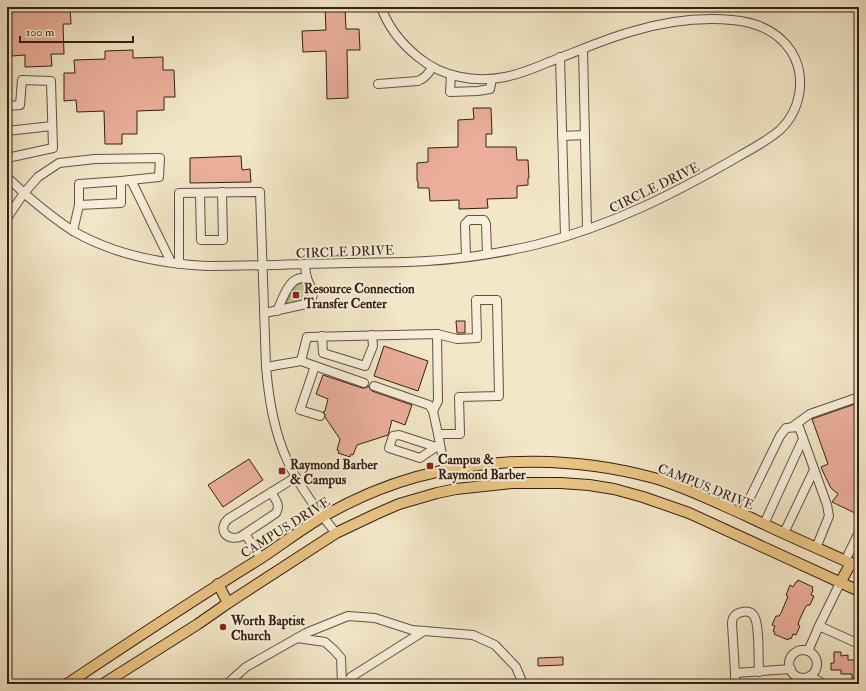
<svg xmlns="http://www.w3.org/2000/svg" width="866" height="691" viewBox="0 0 866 691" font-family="'IM FELL Double Pica',serif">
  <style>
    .green { fill: #bbc595; stroke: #787254 }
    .building { fill: #ebaf9b; stroke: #341f14 }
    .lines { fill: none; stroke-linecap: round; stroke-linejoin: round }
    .minor-casing { stroke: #645141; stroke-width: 10 }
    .major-casing { stroke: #341f14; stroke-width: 12 }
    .path { stroke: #341f14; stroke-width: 1.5; stroke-dasharray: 3 2; stroke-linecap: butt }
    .minor { stroke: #f7efdb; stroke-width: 8 }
    .major { stroke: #eac484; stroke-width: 10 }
    .poi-dot { fill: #8f2418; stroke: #f7efdb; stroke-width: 1.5 }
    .labels { text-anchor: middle; stroke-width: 4; stroke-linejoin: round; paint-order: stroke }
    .street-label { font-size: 13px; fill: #341f14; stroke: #f7efdb }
    .poi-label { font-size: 13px; font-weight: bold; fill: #341f14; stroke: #f7efdb; text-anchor: start }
  </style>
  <rect width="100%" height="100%" fill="#f3e7c7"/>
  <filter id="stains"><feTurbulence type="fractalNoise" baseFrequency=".005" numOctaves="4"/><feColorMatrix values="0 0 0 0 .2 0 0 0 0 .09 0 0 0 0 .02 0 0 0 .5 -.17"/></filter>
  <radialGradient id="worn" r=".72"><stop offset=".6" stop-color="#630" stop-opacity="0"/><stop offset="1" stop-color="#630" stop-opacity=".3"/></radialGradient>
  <path class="green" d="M300,283C307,285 310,293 307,300L286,304V303L295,286Z"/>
  <g class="building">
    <path d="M7,7H70L71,24H63L64,54H51L52,66L25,67V55L12,56L10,27H7Z"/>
    <path d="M325,7H345L346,29H359L360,50H347L348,98L327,99L326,51L303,52L302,31L326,30Z"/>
    <path d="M133,50V58L163,57V70H174L175,97H164V110L137,111V134H122V144H105L104,111L77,112L76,100L64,101V73H75L74,60L105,59V51Z"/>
    <path d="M473,108H491L492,134H486V147H516L517,160H528L529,178H528V185L517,186V198L487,199L488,208L459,209V200L430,201L429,188H418V181H417V163L428,162V148L458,147V120L474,119Z"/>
    <path d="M241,156L242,170L250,169L251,182L190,183V158Z"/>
    <path d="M456,321H465V333H457Z"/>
    <path d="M384,346L428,361L418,391L374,376Z"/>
    <path d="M323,375L362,388H365L369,386L370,389L372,391L412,405L405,425L392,420L388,435L357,445L353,455L351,454L350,457L338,453L339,451L337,450L340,439L325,417V414L323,412L325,411L328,399L316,394Z"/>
    <path d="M858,403L859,407V515L832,502L838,494L831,488L825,476L821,467L828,464L812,419Z"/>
    <path d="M249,459L263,480L223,507L208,485Z"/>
    <path d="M798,580L813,587L812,589L813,590L811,595L814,596L810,605H807L805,608L799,621L798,625L800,626L796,635L793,634L791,639L789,638L788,640L774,634L775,632L773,631L775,626L772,625L776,616H779L781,613L787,599L788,596L786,595L790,585L793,587L796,582H797Z"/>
    <path d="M834,652H841V656L848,655V660H859V678H852V674H841V670H831V663H834Z"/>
    <path d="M563,657V665L538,666V658Z"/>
  </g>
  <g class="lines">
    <g class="minor-casing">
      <g id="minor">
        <path d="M583,49L587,229"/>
        <path d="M560,57L565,236"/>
        <path d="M451,75L450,92L478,91L490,89L492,79"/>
        <path d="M378,84L418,81C425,78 429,74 432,67"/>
        <path d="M7,106L20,105L22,80L51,81L53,148L7,158"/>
        <path d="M7,131L52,126"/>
        <path d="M562,136L585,135"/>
        <path d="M7,177C13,183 19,188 25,194C40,207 56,220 73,231C113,254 162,264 208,266C254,266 300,264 346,263C373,262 400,263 427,261C463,259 500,253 535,245C609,227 676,193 741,155C754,148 768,140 780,130C801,110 807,76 791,51C777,30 756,22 732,20C698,17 663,22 630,32C602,40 576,52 549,62C535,68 520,74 505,77C475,83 442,77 418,57C402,44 388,27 381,7"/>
        <path d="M131,180L171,262"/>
        <path d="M200,193L201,240H223L222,192"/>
        <path d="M79,205V184L121,181"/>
        <path d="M7,218L24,193L38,177L59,163L95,159L160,158L159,177L121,181V203L79,205L73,231"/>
        <path d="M466,257L465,224L469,220H484L486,224L487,254"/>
        <path d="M179,264V193L260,192L266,367C269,400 274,432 288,462C300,488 318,511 336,533"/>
        <path d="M277,311C283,298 290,273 307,279"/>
        <path d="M265,313L306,304C319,296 310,288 307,278C306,274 305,269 305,264"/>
        <path d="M437,334L438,401L433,411L438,434"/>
        <path d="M322,336L323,353L365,366L373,346L372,335"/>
        <path d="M301,361L307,337L437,334L457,339L477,338L476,300H497L499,396L459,397L460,434H438L445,470"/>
        <path d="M315,366L364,383"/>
        <path d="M266,367L301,361L315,366L300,410L320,416"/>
        <path d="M374,386L429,405L433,411"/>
        <path d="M792,427L810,414L859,397"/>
        <path d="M436,447L420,458L389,448L393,436L399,435L436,447L440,446"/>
        <path d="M271,492C275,499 281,505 276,513L240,537C227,541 217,530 228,519L296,477"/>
        <path d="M742,514L780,436L786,428L799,427L827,505L829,516L816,548"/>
        <path d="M764,524L803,439"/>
        <path d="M784,533L814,470"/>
        <path d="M245,534L261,558"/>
        <path d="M845,561L859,532"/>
        <path d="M819,626L859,644"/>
        <path d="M297,638L325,642L334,650L341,658L342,684"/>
        <circle cx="803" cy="664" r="14"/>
        <path d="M808,651L819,626L840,583"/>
        <path d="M735,673L732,624C732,622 732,620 733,618C737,611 750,609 754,616C760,625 758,660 759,672"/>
        <path d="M810,676L824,684"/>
        <path d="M227,684L246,667L306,633L348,616L375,618L412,630L473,635L495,645L516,667L523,684"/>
        <path d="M346,684L351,677L424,631"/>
        <path d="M735,684V673L791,669"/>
      </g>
    </g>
    <g class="major-casing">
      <g id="major">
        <path d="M840,583L851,563"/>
        <path d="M218,584L228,603"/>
        <path d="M67,684C130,642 193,600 258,560C280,546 301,529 324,516C352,500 384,486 416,477C493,456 577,457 654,478C686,487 717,503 747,516C784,534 822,550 859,567"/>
        <path d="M103,684L198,624L228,603L336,533L376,514L399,504L437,493L456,489L512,483H561L589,485L614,489L643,497L689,513L859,591"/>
      </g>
    </g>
    <path class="path" d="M295,290L297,298"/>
    <use href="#minor" class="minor"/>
    <use href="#major" class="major"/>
  </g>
  <g class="poi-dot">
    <rect x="292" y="291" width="8" height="8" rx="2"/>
    <rect x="426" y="462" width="8" height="8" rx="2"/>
    <rect x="278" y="467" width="8" height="8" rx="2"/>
    <circle cx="223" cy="627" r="4"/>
  </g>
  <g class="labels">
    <g class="street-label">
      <text transform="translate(654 187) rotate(-26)" y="5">CIRCLE DRIVE</text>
      <text transform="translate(345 251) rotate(-2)" y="5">CIRCLE DRIVE</text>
      <text transform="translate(706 486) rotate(22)" y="5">CAMPUS DRIVE</text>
      <text transform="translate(285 527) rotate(-32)" y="5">CAMPUS DRIVE</text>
    </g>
    <g class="poi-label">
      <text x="304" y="293">Resource Connection<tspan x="304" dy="15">Transfer Center</tspan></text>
      <text x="438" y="464">Campus &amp;<tspan x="438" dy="15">Raymond Barber</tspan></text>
      <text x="290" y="469">Raymond Barber<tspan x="290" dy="15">&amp; Campus</tspan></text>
      <text x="231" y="625">Worth Baptist<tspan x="231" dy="15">Church</tspan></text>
    </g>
  </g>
  <rect width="866" height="691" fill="none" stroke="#f3e7c7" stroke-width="24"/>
  <rect x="8" y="8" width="850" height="675" fill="none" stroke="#341f14" stroke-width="2"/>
  <rect x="12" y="12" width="842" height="667" fill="none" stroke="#341f14"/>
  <path d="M20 36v6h113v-6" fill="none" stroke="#341f14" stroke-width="2"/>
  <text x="26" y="36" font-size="12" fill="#341f14" stroke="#f7efdb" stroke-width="3" paint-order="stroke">100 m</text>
  <rect width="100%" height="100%" filter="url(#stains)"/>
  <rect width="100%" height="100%" fill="url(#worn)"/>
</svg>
